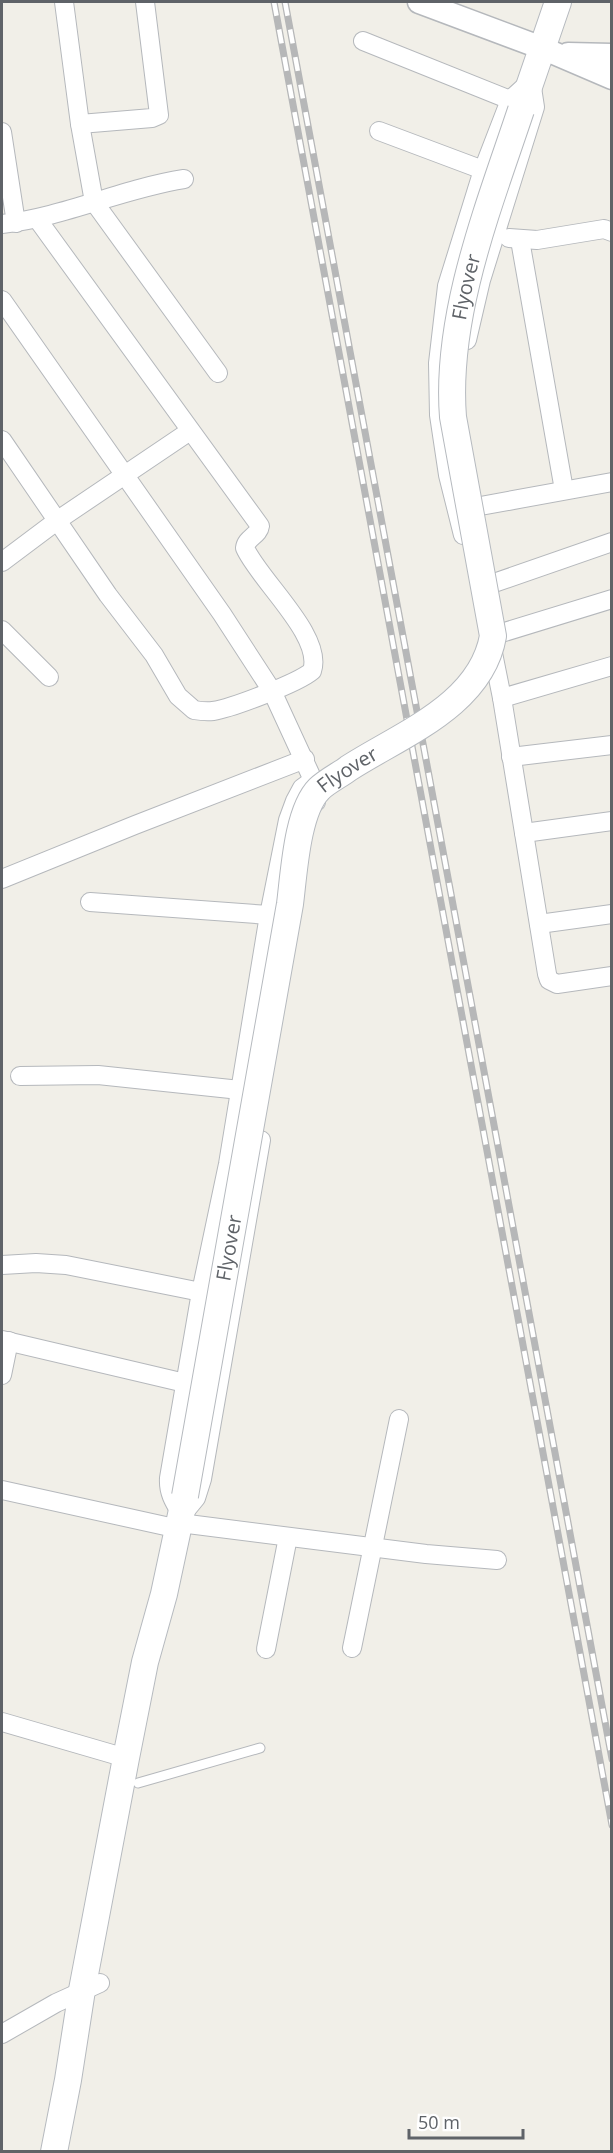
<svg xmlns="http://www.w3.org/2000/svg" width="613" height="2153" viewBox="0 0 613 2153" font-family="'Open Sans',sans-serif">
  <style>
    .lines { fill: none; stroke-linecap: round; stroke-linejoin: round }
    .service-casing { stroke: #b5b8bc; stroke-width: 11 }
    .minor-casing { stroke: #b5b8bc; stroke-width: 20 }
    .tertiary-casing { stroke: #b5b8bc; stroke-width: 25 }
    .secondary-casing { stroke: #b6babf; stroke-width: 28 }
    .service { stroke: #fff; stroke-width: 9 }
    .minor { stroke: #fff; stroke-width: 18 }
    .tertiary { stroke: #fff; stroke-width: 22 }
    .secondary { stroke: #fff; stroke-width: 26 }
    .rail-casing { stroke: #b6b7b8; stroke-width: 7 }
    .rail { stroke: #fff; stroke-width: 4.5; stroke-dasharray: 14; stroke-linecap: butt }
    .secondary-bridge-casing { stroke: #b6babf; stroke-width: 28; stroke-linecap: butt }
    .secondary-bridge { stroke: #fff; stroke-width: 26 }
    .labels { text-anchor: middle; stroke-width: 4.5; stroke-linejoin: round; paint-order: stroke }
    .street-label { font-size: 20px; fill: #5f6368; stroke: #fff }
  </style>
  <rect width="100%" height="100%" fill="#f1efe8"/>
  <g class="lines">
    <g class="service-casing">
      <path id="service" d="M138,1783L260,1748"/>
    </g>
    <g class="minor-casing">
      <g id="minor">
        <path d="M64,2L80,124L94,202L218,373"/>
        <path d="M363,41L510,100"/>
        <path d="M80,124L152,118L159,115L145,2"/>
        <path d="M379,131L483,170"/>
        <path d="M2,132L16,223"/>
        <path d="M2,224C64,217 121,189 184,179"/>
        <path d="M509,238L537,240L604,229L612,232"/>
        <path d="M520,240L564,490"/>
        <path d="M2,300L222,614L272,691L313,780L316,802"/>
        <path d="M2,440L108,595L154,655L178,696L194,710C200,711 206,712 213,711C232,708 298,683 312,671C324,636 259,580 245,548C246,538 259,535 260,526L38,220"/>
        <path d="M475,507L612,482"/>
        <path d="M463,535L448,475L439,415L438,363L447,286L483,170L510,100L531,81L535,107L481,280L467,340"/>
        <path d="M2,562L58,520L190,431"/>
        <path d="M491,584L612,542"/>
        <path d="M2,630L49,677"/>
        <path d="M498,634L612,599"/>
        <path d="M491,643L502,698L547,974L549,980L557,984L612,976"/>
        <path d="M502,698L612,666"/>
        <path d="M511,757L612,745"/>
        <path d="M524,833L612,821"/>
        <path d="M2,879L135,825L305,759"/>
        <path d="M90,902L269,915"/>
        <path d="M539,924L612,914"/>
        <path d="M20,1076L98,1075L240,1090"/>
        <path d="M261,1140L202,1479L196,1498L182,1515C174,1502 168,1493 169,1478L201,1292L228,1164L269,915L288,820L295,801L302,788L313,780"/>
        <path d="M2,1265L36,1263L66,1265L201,1292"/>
        <path d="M2,1340L185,1383"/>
        <path d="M2,1375L9,1341"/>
        <path d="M2,1490L179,1529"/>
        <path d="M180,1523L426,1554L497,1560"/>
        <path d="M352,1648L399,1419"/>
        <path d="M266,1649L288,1537"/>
        <path d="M2,1722L126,1758"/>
        <path d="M2,2034L56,2003L100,1983"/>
      </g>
    </g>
    <g class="tertiary-casing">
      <g id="tertiary">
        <path d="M419,2L542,48L612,78"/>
        <path d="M568,54L612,55"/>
      </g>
    </g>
    <g class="secondary-casing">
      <g id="secondary">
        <path d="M521,110L558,2"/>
        <path d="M54,2152L68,2080L82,1990L126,1758L145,1662L164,1594L185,1496"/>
      </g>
    </g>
    <use href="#service" class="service"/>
    <use href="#minor" class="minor"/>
    <use href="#tertiary" class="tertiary"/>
    <use href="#secondary" class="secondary"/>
    <g class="rail-casing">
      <g id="rail">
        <path d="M274,2L612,1825"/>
        <path d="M285,2L612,1759"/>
      </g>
    </g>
    <use href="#rail" class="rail"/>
    <g class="secondary-bridge-casing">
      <g id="secondary-bridge">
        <path id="s1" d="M185,1496L290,904C294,873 297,811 319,789C327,781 340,775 349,768C402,734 481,705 493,636L453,417C445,315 489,206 521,110"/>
      </g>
    </g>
    <use href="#secondary-bridge" class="secondary-bridge"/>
  </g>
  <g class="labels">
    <g class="street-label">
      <text dy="7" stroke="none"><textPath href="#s1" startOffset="1314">Flyover</textPath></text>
      <text dy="7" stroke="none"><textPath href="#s1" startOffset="756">Flyover</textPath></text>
      <text dy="7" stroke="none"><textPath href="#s1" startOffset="252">Flyover</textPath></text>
    </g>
  </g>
  <rect width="613" height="2153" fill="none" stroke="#5f6368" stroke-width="6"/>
  <path d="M409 2129v9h114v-9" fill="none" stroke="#5f6368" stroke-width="3"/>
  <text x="418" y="2129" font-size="18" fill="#5f6368" stroke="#ffffff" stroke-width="4.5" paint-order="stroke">50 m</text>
</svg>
